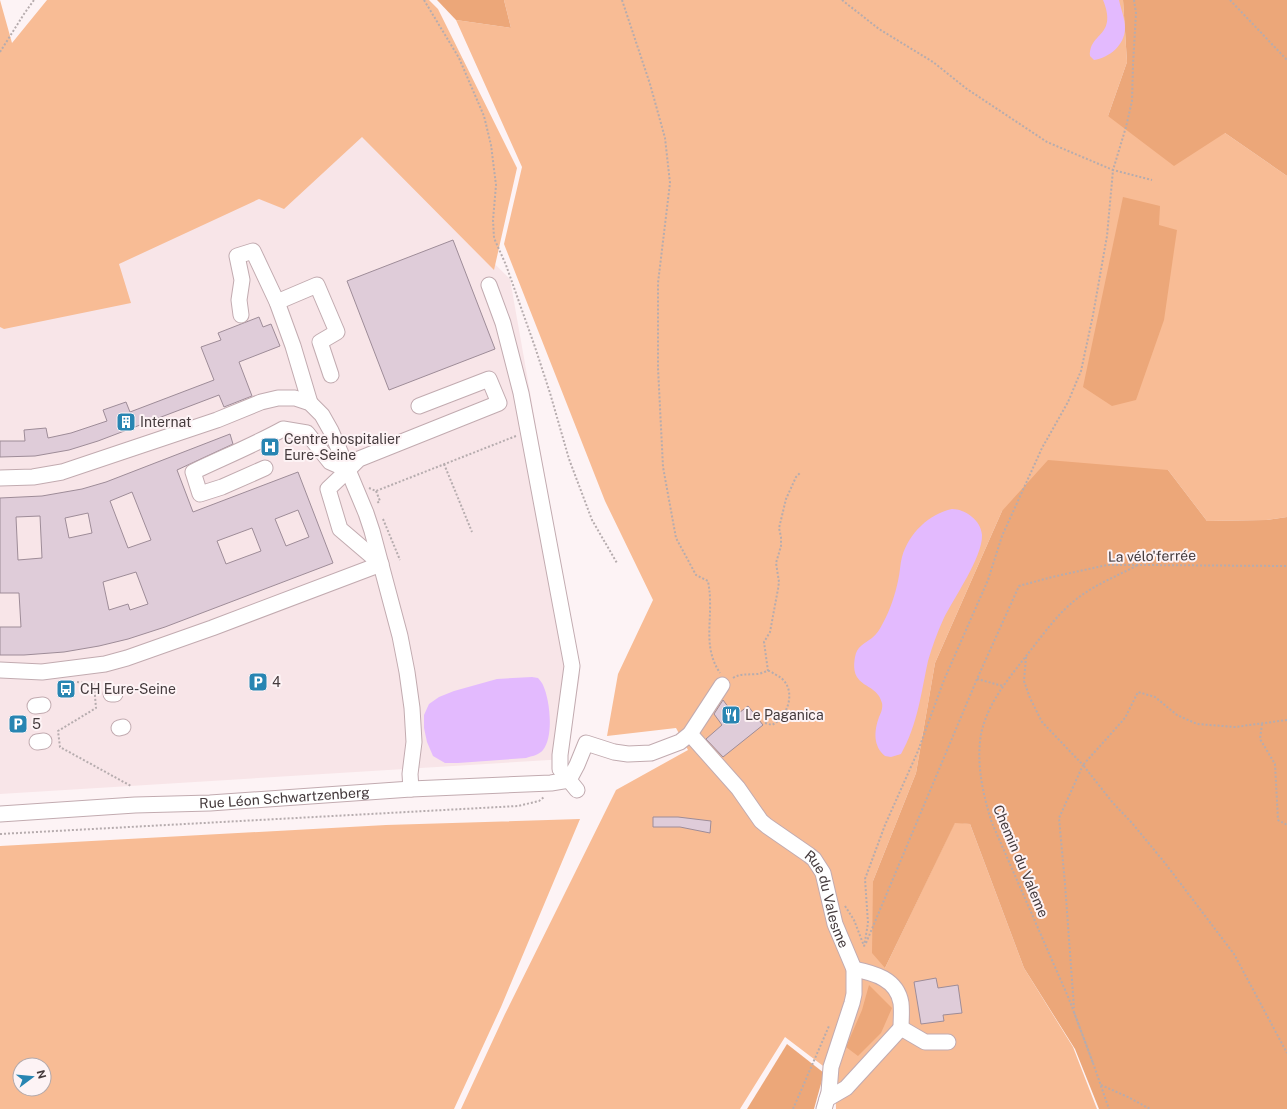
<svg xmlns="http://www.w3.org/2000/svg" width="1287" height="1109" viewBox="0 0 1287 1109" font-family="'Public Sans',sans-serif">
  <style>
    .built { fill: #f8e5e8 }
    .green { fill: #f8bc95; fill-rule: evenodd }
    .forest { fill: #eca779 }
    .water { fill: #e3bafe }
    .building { fill: #dfccd9; stroke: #9e8c98; fill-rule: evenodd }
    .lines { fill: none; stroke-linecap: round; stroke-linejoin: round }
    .minor-casing { stroke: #c2abb0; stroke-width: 17 }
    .path { stroke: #b6acae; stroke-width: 2; stroke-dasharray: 2 2; stroke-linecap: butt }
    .minor { stroke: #fff; stroke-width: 15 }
    .labels { text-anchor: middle; stroke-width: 4; stroke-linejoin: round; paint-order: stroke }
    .poi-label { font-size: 14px; fill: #443a3c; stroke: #fdf3f5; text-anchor: start }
    .street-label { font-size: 14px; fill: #443a3c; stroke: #fdf3f5 }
  </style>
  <rect width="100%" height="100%" fill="#fdf3f5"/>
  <path class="built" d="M226,0L510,279L580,675L566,759L0,794V140Z"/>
  <g class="green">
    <path d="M0,0L12,43L47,0H429L438,9L517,168L494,270L362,137L284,209L259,199L119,264L131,303L4,329L0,327Z"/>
    <path d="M504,0H1123L1127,62L1108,116L1225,133L1287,176V517L1266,520L1207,521L1168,470L1002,511L935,663L916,773L873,881L885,968L955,822L970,824L1024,968L1073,1047L1097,1109H836L835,1075L785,1037L740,1109H461L505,1014L616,790L688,750L676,728L607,736L618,674L653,600L605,501L504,244L522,167L456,20L511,28Z"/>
    <path d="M580,819L501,1007L454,1109H0V846L386,825ZM20,1065H44V1089H20Z"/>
  </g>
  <g class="forest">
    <path d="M437,0H504L511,28L456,20Z"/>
    <path d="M1123,0H1287V176L1225,133L1174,166L1108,116L1127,62Z"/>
    <path d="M1123,197L1160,206L1159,225L1177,230L1164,320L1136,400L1112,406L1083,387Z"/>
    <path d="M1048,460L1168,470L1207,521L1266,520L1287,517V1109H1099L1075,1049L1024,968L970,824L955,823L885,968L872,953L873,881L916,773L935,663L1002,511Z"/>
    <path d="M869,985L892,1008L881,1033L858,1056L846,1047L862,1010Z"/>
    <path d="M787,1044L824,1073L814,1109H747Z"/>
  </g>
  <g class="water">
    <path d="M1103,0H1119C1121,9 1125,19 1125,28C1125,45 1109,58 1094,60L1090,56C1089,32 1118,37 1103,0Z"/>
    <path d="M952,509C965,509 981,520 982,535C983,557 953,599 943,620C937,633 932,647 928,661C921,693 918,724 901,754L891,757L885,756C873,746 874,731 879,717C881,713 883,708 882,703C877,681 849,690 855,657C857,646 864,644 872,638C877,634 880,629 883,623C890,610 895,595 898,581C900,573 900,564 902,557C909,533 929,514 952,509Z"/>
    <path d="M532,677L538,678C540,680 542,683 543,685C550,700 554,736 543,750C539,755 532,756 526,758L458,763H445L433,756L427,742L424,728V715L429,704L439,697L454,691L497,679Z"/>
  </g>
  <g class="building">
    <path d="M453,240L495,349L389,390L347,281Z"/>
    <path d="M259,317L263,327L271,324L280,346L239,362L252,396L224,407L219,395L98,441L69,450L35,456L0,457V441H25L24,430L46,428L48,438L71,433L107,421L103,410L126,402L130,412L214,380L201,347L221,340L218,333Z"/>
    <path d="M230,434L233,444L177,470L193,512L298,472L333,563L165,627L128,639L99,646L64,652L24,655H0V627H21L19,593H0V498L42,496L82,489L106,482ZM132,492L151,540L128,548L110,501ZM298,510L309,537L286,546L275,519ZM88,513L92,533L69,538L65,518ZM40,516L42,558L18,560L16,517ZM252,528L261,551L226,564L217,541ZM136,572L148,604L130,610L128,604L109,610L103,582Z"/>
    <path d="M723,700L735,716L748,706L763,725L723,757L706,739L722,725L714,714Z"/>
    <path d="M653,817H678L711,821L710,833L680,827H653Z"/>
    <path d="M936,978L938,988L958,985L962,1013L943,1015L944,1021L921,1024L914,982Z"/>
  </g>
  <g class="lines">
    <g class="minor-casing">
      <g id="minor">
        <path d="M489,285L503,323L521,393L572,666L560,755V769L577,790"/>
        <path d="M277,302L317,285L337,332L320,342L331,375"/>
        <path d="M241,315L239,300L242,280L237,256L253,251L277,302L293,346L310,403"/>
        <path d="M265,468L222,487L200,494L193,472C222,458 254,445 283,429L307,433L330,462L348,470L359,459L499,403L489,379L419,406"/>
        <path d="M0,478L33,477L62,472L217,420L261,402L278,398H295L310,403L322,415L331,431L348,470L366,513L372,531L400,636L407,672L412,708L414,742L410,774L411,789"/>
        <path d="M0,670L42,672L105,664L127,658L212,628L381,564L340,529L328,489L348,470"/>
        <path d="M111,694H115"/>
        <path d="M35,706L43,705"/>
        <path d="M119,728L123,727"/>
        <path id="s1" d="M690,734L738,788L761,821L767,826L809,855L814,859L823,873L835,924L854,969V994L852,1003L831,1067L829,1092L824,1109"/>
        <path d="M37,742L44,741"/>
        <path d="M569,780L577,765L586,743L614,752L628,754L651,753L680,742L690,734L722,685"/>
        <path id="s2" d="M0,814L135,805L210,803L411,789L551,783L569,780"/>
        <path d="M854,969C874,973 897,979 901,1003C902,1011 901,1020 901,1028"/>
        <path d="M827,1099L846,1088L901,1028L925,1042H948"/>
      </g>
    </g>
    <g class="path">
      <path d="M424,0L459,58L484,116L491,145L496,185L493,220L494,238L506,265L535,347L550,393L569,459L592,520L617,563"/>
      <path d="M622,0L650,84L665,138L670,183L658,283V368L663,467L676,538L696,575L708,581C709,587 710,593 710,600C711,626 704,649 720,673"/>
      <path d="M842,0L879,29L933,62L967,89L1047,142L1113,170L1107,236L1093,315L1081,371L1068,402L1042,448L1002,536L988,580L944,680L918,751L885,825L865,879L868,923L864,947"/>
      <path d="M1134,0L1136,13L1133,65L1132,101L1126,127L1113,170L1152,180"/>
      <path d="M1230,0L1287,60"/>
      <path d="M0,52L24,14L34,0"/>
      <path d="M444,464L472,532"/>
      <path d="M369,488L376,491L516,436"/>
      <path d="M376,491L380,501L377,503"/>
      <path d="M383,519L400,560"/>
      <path d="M1026,657L1024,681L1030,698L1042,722L1083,765L1059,818L1065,884L1074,1008"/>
      <path d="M768,671L764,642L770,632L778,589L779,582L776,563L781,546V537L779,528L786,499L796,477L801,472"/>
      <path d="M733,678C741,673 748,675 757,674C761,674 765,671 769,671C771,671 773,673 774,674C798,683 791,715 772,725L765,723"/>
      <path d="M977,679L1003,686"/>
      <path d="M77,682L94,684L96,708L58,731L60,747L131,786"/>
      <path d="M1287,720L1235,727L1197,724L1177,715L1155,697L1138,692L1125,718L1083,765L1113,803L1132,823L1165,863L1234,954L1287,1053"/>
      <path d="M1262,724L1260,739L1275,764L1278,820L1287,825"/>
      <path d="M0,834L518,806L539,801L544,797"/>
      <path d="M845,906L854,920L864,946"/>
      <path d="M866,943L977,679L1019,586L1052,577L1107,565H1140L1287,566"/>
      <path d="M1074,1012L1093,1063L1069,999L992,823C983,795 976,764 981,734C988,701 1011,676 1030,651C1046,631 1060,610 1082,595C1099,583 1119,575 1138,565"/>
      <path d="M1093,1063L1109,1109"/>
      <path d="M1101,1085L1128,1097L1150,1109"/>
      <path d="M793,1109L829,1026"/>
    </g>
    <use href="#minor" class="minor"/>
  </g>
  <defs>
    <g id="building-square" transform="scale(1)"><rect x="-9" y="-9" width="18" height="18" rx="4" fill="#2885b2" stroke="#fdf3f5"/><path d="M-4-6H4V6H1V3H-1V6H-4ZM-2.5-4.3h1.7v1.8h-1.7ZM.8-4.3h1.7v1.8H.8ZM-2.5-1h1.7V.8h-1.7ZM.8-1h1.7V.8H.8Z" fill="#fff"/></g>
    <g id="hospital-square" transform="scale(1)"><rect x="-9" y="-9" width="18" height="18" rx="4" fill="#2885b2" stroke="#fdf3f5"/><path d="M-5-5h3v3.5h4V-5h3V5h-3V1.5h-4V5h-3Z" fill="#fff"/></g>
    <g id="parking-square" transform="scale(1)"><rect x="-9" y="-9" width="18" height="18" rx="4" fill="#2885b2" stroke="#fdf3f5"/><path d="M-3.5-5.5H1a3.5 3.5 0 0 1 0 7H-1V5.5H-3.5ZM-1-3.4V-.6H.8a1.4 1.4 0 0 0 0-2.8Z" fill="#fff"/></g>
    <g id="bus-square" transform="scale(1)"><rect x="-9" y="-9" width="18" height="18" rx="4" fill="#2885b2" stroke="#fdf3f5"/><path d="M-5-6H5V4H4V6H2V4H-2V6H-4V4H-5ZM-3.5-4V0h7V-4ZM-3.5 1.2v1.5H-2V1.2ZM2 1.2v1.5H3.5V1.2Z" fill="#fff"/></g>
    <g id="restaurant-square" transform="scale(1)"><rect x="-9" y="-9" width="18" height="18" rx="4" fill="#2885b2" stroke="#fdf3f5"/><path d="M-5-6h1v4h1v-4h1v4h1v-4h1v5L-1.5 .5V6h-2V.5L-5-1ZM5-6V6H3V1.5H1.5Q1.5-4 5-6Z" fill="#fff"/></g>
  </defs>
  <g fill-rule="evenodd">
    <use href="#building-square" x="126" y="422"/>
    <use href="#hospital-square" x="270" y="447"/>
    <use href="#parking-square" x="258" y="682"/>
    <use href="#bus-square" x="66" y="689"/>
    <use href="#restaurant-square" x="731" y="715"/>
    <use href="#parking-square" x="18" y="724"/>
  </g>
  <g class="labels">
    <g class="poi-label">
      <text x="140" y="427">Internat</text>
      <text x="284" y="444">Centre hospitalier<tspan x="284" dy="16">Eure-Seine</tspan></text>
      <text x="272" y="687">4</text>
      <text x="80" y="694">CH Eure-Seine</text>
      <text x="745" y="720">Le Paganica</text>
      <text x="32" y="729">5</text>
    </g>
    <g class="street-label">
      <text transform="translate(1152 556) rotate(-1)" y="5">La vélo'ferrée</text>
      <text dy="5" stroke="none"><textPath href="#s2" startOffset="285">Rue Léon Schwartzenberg</textPath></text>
      <text transform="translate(1021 861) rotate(67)" y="5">Chemin du Valeme</text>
      <text dy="5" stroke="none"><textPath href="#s1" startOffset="220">Rue du Valesme</textPath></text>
    </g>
  </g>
  <g transform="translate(32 1077) rotate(74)"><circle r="19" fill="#fdf3f5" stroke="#b3a9ab"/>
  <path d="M0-3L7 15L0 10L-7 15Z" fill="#2885b2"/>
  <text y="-6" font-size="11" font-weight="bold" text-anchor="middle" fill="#443a3c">N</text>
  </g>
</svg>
